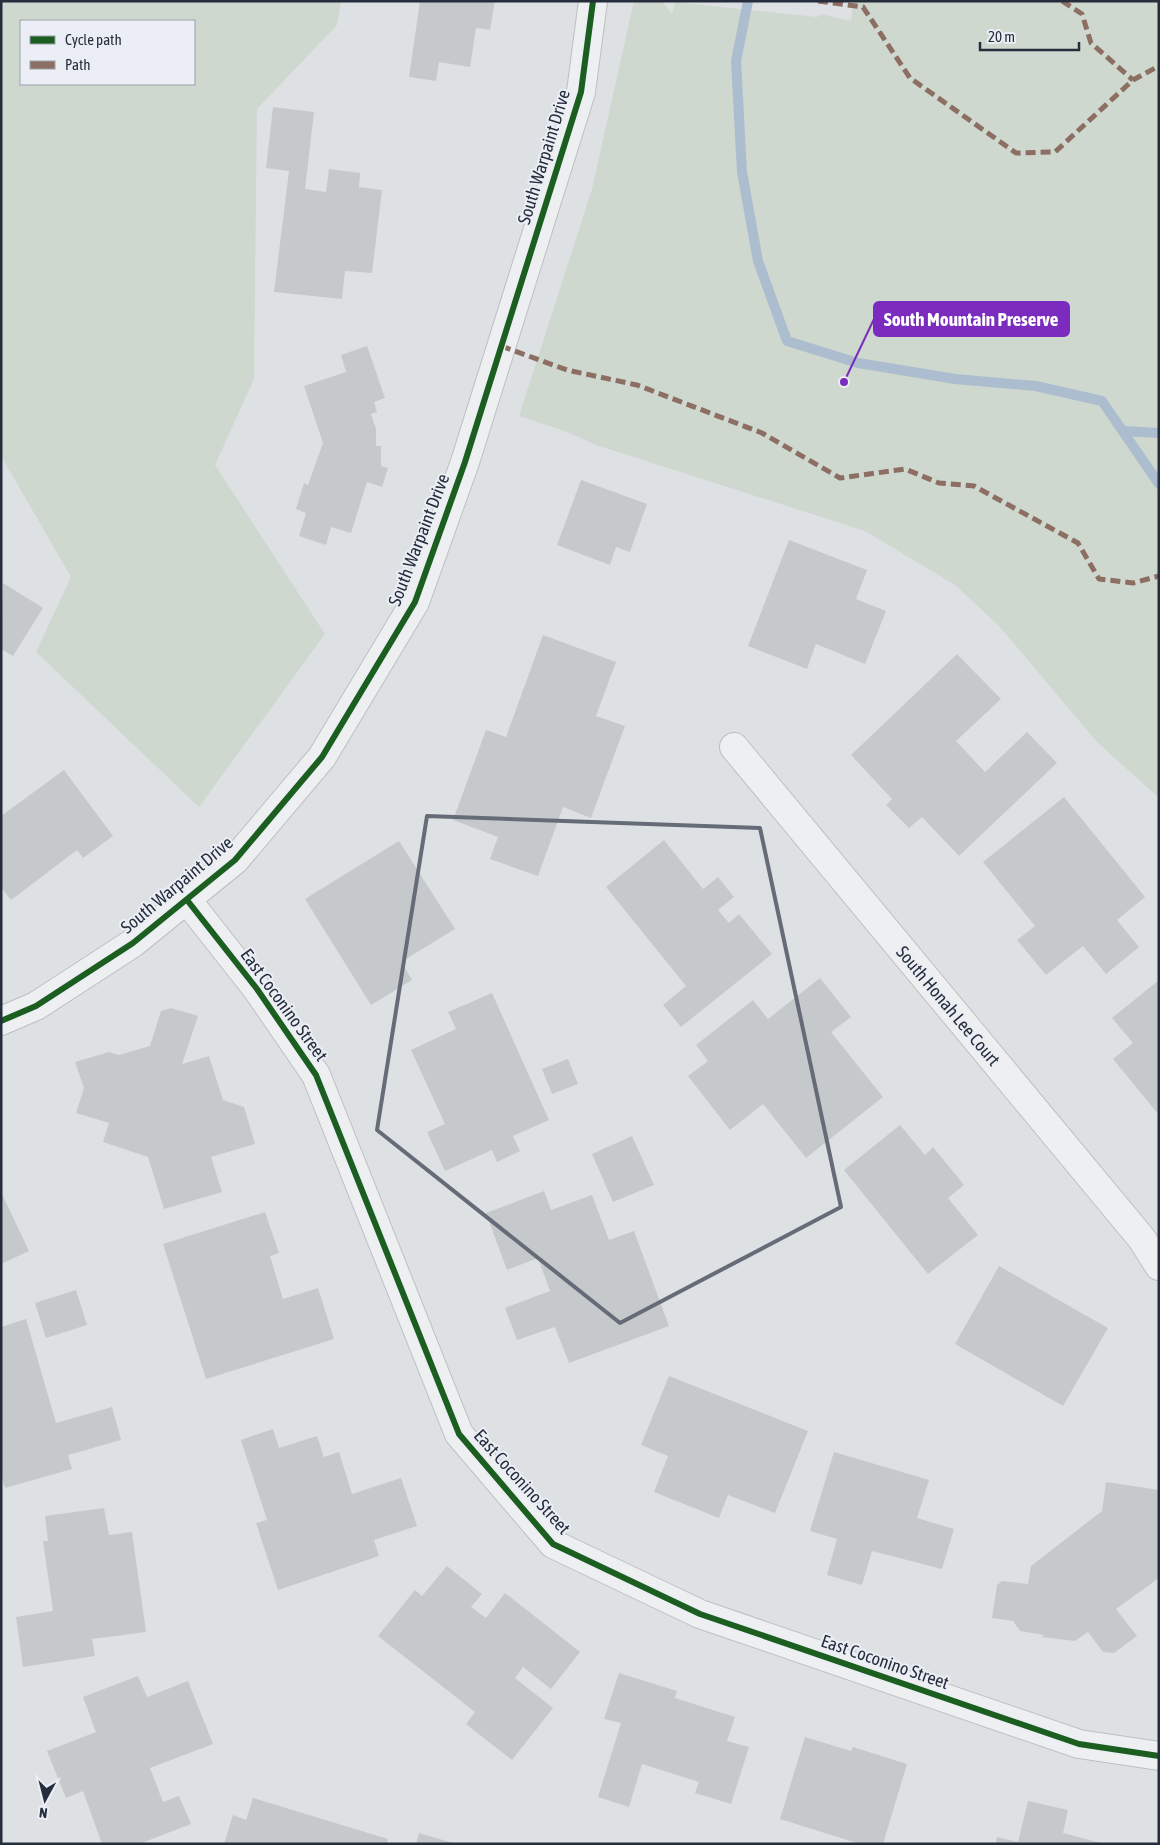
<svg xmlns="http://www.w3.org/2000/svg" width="1160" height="1845" viewBox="0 0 1160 1845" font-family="'Asap Condensed',sans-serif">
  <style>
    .green { fill: #ced8cf; fill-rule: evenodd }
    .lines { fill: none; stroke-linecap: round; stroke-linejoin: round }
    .stream { stroke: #acbdcf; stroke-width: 10 }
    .building { fill: #c6c9cc }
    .minor-casing { stroke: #bdbfc2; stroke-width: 30 }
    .minor { stroke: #edeff0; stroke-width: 28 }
    .quiet { stroke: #8d6e63; stroke-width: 5; stroke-dasharray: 10 5; stroke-linecap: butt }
    .cycleway-casing { stroke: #ebeef4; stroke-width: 9 }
    .cycleway { stroke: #1b5e20; stroke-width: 6 }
    .marked { fill: none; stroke: #666c77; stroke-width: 4; stroke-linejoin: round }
    .labels { text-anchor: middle; stroke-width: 4; stroke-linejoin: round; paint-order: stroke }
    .street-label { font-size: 18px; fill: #262d3c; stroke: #ebeef4 }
    .leader { fill: none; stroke: #7b2cbf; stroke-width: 2 }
    .callout-dot { fill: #7b2cbf; stroke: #ebeef4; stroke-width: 2 }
    .callout { fill: #7b2cbf; stroke: #7b2cbf; stroke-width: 2 }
    .callout-label { font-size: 19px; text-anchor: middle; font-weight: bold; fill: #fff }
  </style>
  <rect width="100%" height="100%" fill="#dee1e4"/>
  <g class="green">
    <path d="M1,1H341L337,25L257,109L254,379L215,465L325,634L199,807L36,652L71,577L1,456ZM21,21H194V84H21Z"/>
    <path d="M634,1H662L672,14L675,2L817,17L821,14L851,21L853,1H1159V798L1097,742L999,626L955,585L865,531L596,445L565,431L519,416L592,189Z"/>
  </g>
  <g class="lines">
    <g class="stream">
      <path d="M748,1L736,61L742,172L758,261L787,341L858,363L955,379L1036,386L1102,401L1159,484"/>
      <path d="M1124,431L1159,433"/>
    </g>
  </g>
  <g class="building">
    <path d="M420,1H495L490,30L476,28L470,67L439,62L436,81L409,77Z"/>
    <path d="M273,107L314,112L305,189L326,192L329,169L360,173L359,187L382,190L372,273L345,271L342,299L274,292L289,171L266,168Z"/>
    <path d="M367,346L385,398L374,402L377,412L371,414L376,429V446H381V466L388,468L382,487L367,482L351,533L331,527L326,545L299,536L306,513L296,509L304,483L308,485L323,443L304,386L346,372L341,355Z"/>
    <path d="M581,480L647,504L630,552L616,547L610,565L557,545Z"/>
    <path d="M789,540L867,570L856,599L886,611L865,664L816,644L807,669L748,646Z"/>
    <path d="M3,583L43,608L13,656L1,649Z"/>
    <path d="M543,635L616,662L596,716L625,726L591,818L563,807L538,876L490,859L498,837L453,820L486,730L506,737Z"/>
    <path d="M957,654L1001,699L956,741L985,772L1027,732L1057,763L959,856L922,817L909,828L886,805L892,799L851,755Z"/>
    <path d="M64,770L113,836L83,858L77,850L11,900L1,887V816Z"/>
    <path d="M1064,797L1145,897L1117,920L1139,947L1106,974L1083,946L1046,975L1017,940L1035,926L983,862Z"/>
    <path d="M664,840L703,889L718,877L734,897L718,910L729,923L739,914L772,954L681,1027L663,1005L686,986L606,887Z"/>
    <path d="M399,841L455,929L401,962L412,980L371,1005L305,899Z"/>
    <path d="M820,978L851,1017L831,1032L883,1097L806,1158L763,1104L730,1130L688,1076L708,1061L696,1045L753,1000L768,1019Z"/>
    <path d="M1159,980V1115L1113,1059L1133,1043L1112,1018Z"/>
    <path d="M492,993L549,1120L513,1136L520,1151L497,1162L492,1150L445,1171L427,1132L445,1124L411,1050L456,1029L448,1012Z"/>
    <path d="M171,1008L198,1016L182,1064L209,1056L223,1100L244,1107L255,1144L211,1157L222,1192L164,1209L148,1157L103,1142L109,1123L76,1113L84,1088L75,1062L109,1052L119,1055L150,1046L161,1011Z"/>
    <path d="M568,1059L578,1084L552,1094L542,1069Z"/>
    <path d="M900,1125L925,1155L933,1147L964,1185L948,1198L978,1235L928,1274L844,1170Z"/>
    <path d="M632,1136L654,1185L613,1202L592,1154Z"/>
    <path d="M544,1191L551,1210L592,1195L609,1240L634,1231L669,1326L569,1363L555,1327L517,1340L505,1308L550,1291L538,1258L507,1270L486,1213Z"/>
    <path d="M1,1192L29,1251L1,1264Z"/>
    <path d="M265,1212L279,1253L270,1256L283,1299L318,1288L334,1339L206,1379L163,1244Z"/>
    <path d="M999,1266L1108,1328L1063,1406L955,1344Z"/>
    <path d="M76,1290L87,1325L46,1338L35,1303Z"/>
    <path d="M26,1319L56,1423L112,1407L121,1440L68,1455L72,1469L5,1488L1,1474V1327Z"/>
    <path d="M669,1376L808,1431L775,1513L728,1495L719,1518L654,1492L668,1456L641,1445Z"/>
    <path d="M273,1429L279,1448L317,1436L324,1457L339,1452L352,1494L401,1478L417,1526L374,1540L379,1556L278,1590L256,1523L267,1520L241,1440Z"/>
    <path d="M834,1452L929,1480L917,1518L954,1529L942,1569L872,1551L862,1585L827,1575L837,1539L810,1531Z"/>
    <path d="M1106,1482L1159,1490V1578L1116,1609L1137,1636L1114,1653L1103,1652L1088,1632L1075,1641L1042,1637L1044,1635L1020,1631L1013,1621L992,1618L997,1585L1002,1581L1028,1584L1031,1566L1102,1511Z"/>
    <path d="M104,1508L109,1535L132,1532L146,1632L92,1639L95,1656L23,1667L16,1617L53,1611L43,1541H48L45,1516Z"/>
    <path d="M447,1566L482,1594L471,1607L486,1618L505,1593L580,1652L551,1689L523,1667L515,1678L553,1708L512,1760L466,1724L475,1712L378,1636L415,1590L422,1596Z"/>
    <path d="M619,1673L677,1691L675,1698L735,1717L727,1741L749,1747L731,1804L695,1793L699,1782L642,1764L629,1807L598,1797L621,1723L604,1719Z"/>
    <path d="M138,1676L147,1697L188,1681L213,1744L150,1768L163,1802L179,1796L191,1824L139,1844H102L83,1791L66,1798L47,1751L96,1732L83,1697Z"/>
    <path d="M805,1737L851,1751L853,1747L907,1764L883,1844H860L780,1819Z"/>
    <path d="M253,1798L388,1839L387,1844H224L233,1815L246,1820Z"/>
    <path d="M1028,1801L1068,1810L1063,1833L1105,1844H996L997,1837L1018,1842Z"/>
    <path d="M419,1833L453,1843L452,1844H416Z"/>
  </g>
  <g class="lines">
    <g class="minor-casing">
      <g id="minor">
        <path d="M734,747L1142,1239L1159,1266"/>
        <path d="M187,900L257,989L316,1075L459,1434L553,1544L700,1614L1079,1744L1159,1756"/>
        <path d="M1,1021L36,1006L133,943L235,860L322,757L415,602L465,462L581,92L593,1"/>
      </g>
    </g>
    <use href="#minor" class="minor"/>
    <g class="quiet">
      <path d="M818,1L863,7L910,78L1016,153L1055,152L1133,80L1159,66"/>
      <path d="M1062,1L1082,14L1091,43L1133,80"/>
      <path d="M501,346L567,370L637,385L762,433L840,478L905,469L939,483L974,486L1078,543L1099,579L1133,583L1159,576"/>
    </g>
    <g class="cycleway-casing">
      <g id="cycleway">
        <path d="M187,900L257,989L316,1075L459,1434L553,1544L700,1614L1079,1744L1159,1756"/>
        <path d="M1,1021L36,1006L133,943L235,860L322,757L415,602L465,462L581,92L593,1"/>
      </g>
    </g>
    <use href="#cycleway" class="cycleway"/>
  </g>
  <path class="marked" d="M427,816L760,828L841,1207L620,1323L377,1130Z"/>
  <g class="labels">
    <g class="street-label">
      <text transform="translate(544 157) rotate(-73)" y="6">South Warpaint Drive</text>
      <text transform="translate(419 540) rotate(-69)" y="6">South Warpaint Drive</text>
      <text transform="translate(177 885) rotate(-40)" y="6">South Warpaint Drive</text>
      <text transform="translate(284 1005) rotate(54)" y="6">East Coconino Street</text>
      <text transform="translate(948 1006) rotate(50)" y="6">South Honah Lee Court</text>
      <text transform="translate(522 1482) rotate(48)" y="6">East Coconino Street</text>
      <text transform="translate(885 1662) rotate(19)" y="6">East Coconino Street</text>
    </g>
  </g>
  <path class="leader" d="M844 382L874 319"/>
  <circle class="callout-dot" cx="844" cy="382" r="5"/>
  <rect class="callout" x="874" y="302" width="195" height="34" rx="5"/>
  <g class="callout-label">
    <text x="971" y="326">South Mountain Preserve</text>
  </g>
  <rect width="1160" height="1845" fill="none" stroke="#262d3c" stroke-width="5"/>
  <rect x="20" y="20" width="175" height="65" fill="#ebeef4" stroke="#9ca1aa"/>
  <rect x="30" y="36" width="25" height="8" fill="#1b5e20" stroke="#9ca1aa"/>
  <text x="65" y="45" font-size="15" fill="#262d3c">Cycle path</text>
  <rect x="30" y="61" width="25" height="8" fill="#8d6e63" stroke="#9ca1aa"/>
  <text x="65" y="70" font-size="15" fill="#262d3c">Path</text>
  <g transform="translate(45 1800) rotate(187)" stroke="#ebeef4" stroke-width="4" paint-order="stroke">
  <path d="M0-4L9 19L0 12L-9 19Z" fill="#262d3c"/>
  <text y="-8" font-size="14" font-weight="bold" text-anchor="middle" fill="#262d3c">N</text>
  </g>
  <path d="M980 42v8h99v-8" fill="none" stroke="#262d3c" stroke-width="2.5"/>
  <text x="988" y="42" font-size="15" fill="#262d3c" stroke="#ebeef4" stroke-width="4" paint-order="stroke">20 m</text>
</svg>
